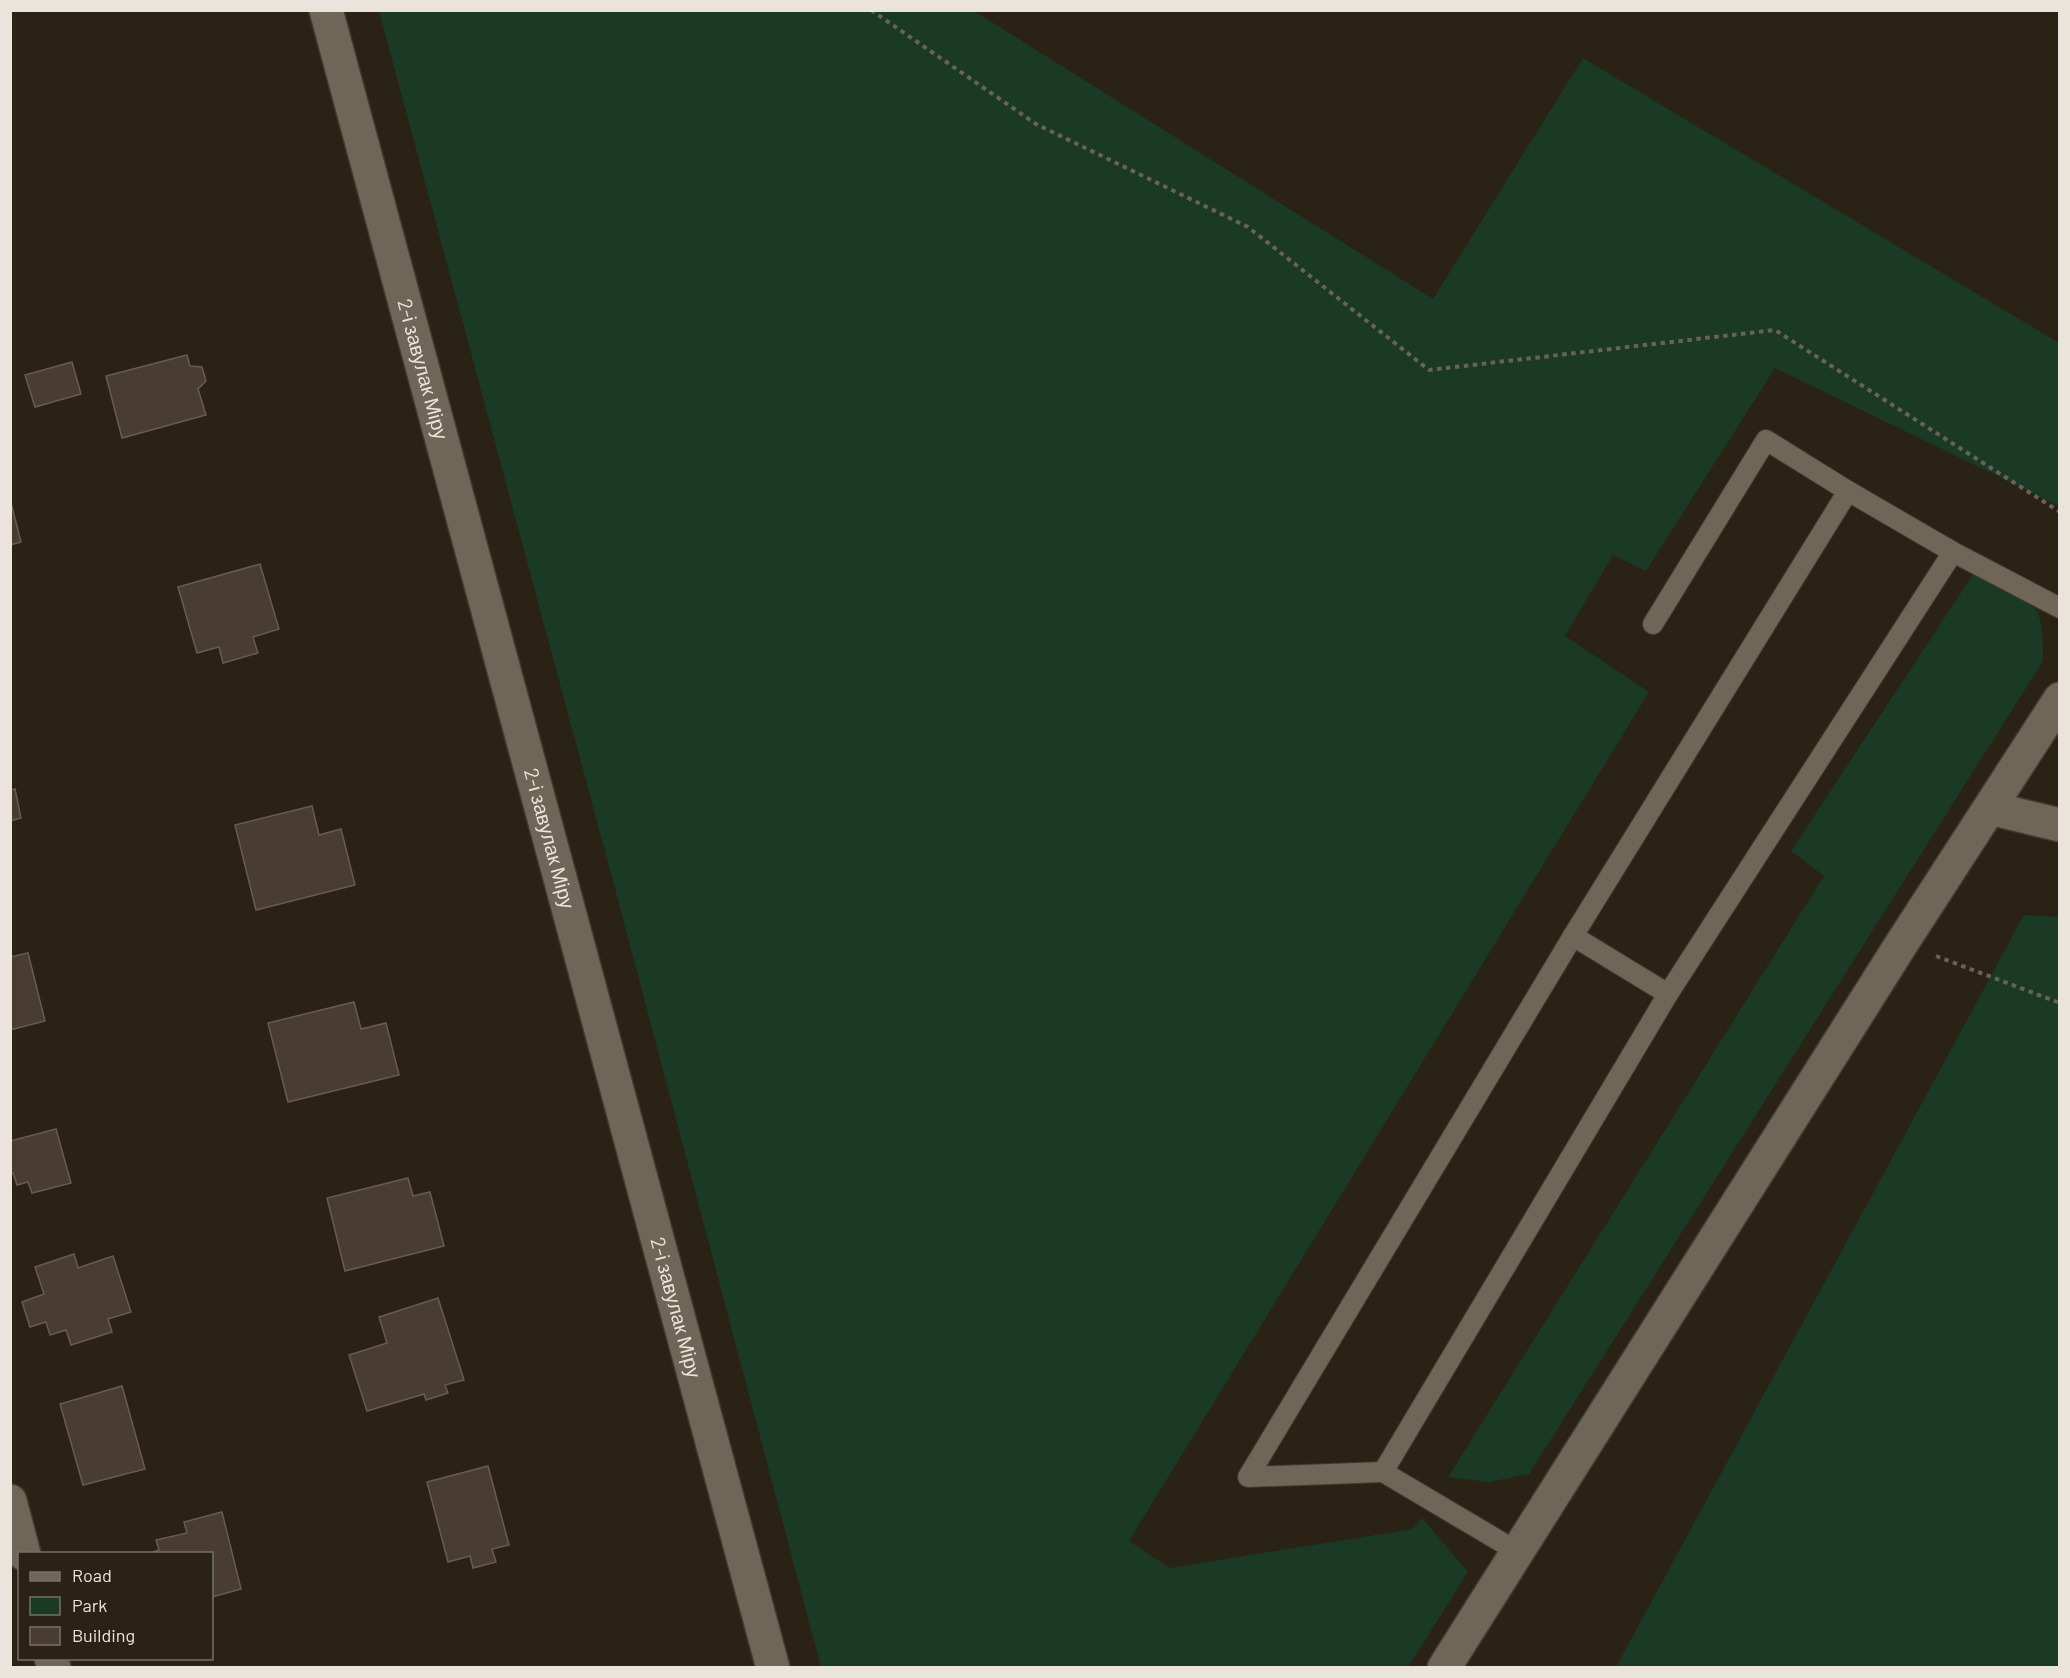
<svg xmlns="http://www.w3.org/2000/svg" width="2070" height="1678" viewBox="0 0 2070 1678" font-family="Barlow,sans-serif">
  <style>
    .green { fill: #1a3a26 }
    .building { fill: #493d31; stroke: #685b4f; stroke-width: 1.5 }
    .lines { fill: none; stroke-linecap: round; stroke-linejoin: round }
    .lane-casing { stroke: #423b32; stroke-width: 22 }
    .street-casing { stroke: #423b32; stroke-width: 36 }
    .path { stroke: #696256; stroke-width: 4; stroke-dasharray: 4.5 4.5; stroke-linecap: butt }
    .lane { stroke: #706658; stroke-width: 20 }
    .street { stroke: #706658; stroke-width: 33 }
    .labels { text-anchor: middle; stroke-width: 5; stroke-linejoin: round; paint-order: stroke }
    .street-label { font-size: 20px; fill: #eae4dc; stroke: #2a2215 }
  </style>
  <rect width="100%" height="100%" fill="#2a2215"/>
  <g class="green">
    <path d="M379,11H974L1433,299L1583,58L2059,343V506L1775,368L1646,571L1613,555L1565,636L1649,692L1129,1541L1170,1568L1412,1529L1422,1518L1468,1572L1408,1667H821L613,881Z"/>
    <path d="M1974,573C1989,580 2033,600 2038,614C2044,629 2043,646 2043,661L1529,1474L1489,1482L1448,1477L1824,876L1791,851Z"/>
    <path d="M2024,915L2060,917L2059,1667H1616Z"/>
  </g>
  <g class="building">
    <path d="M187,355L190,366L202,367L206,381L198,389L206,415L122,438L106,376Z"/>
    <path d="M72,362L81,394L35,407L25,375Z"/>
    <path d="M10,499L21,542L10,545Z"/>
    <path d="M260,564L279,629L253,637L258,653L223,663L219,647L197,653L178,587Z"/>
    <path d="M15,789L21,818L10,821V790Z"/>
    <path d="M312,806L319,835L341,829L355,885L256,910L235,825Z"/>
    <path d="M28,953L45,1021L10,1030V957Z"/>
    <path d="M354,1002L361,1029L386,1023L399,1075L288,1102L268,1023Z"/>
    <path d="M56,1129L71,1183L32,1193L28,1182L17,1185L13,1173L10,1174V1141Z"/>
    <path d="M408,1178L413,1196L430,1192L444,1246L345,1271L327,1198Z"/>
    <path d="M74,1254L78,1268L113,1256L131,1312L108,1319L112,1332L71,1345L66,1330L50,1335L46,1322L30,1327L22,1302L44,1294L35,1267Z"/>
    <path d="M438,1298L464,1380L445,1385L448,1393L426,1400L424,1394L367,1411L349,1355L387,1343L379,1317Z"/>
    <path d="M122,1386L145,1469L83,1485L60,1404Z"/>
    <path d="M488,1466L509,1545L492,1549L496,1562L473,1568L470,1556L448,1562L427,1482Z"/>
    <path d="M222,1512L241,1589L212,1597V1554H147L159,1550L156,1540L187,1533L184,1522Z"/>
  </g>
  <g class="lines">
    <g class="lane-casing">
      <g id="lane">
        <path d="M1953,552L1668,994L1383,1472L1248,1477L1573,936L1848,491L1953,552L2060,608"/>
        <path d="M1653,624L1766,440L1848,491"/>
        <path d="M1573,936L1668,994"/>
        <path d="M1383,1472L1518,1552"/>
      </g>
    </g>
    <g class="street-casing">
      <g id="street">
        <path id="s1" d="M326,10L773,1668"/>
        <path d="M1990,808L2060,825"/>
        <path d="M10,1501L24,1554"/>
        <path d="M51,1658L54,1668"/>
        <path d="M1444,1668L1902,943L2060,699"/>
      </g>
    </g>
    <g class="path">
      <path d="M871,10L1036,124L1248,227L1429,370L1775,330L2060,512"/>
      <path d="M1936,956L2060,1003"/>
    </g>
    <use href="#lane" class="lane"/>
    <use href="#street" class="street"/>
  </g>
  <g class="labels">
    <g class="street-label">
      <text dy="7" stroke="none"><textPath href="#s1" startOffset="372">2-і завулак Міру</textPath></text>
      <text dy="7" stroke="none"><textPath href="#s1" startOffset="858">2-і завулак Міру</textPath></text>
      <text dy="7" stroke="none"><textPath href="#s1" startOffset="1344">2-і завулак Міру</textPath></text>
    </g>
  </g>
  <rect width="2070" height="1678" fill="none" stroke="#eae4dc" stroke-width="24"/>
  <rect x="18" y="1552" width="195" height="108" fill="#2a2215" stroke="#777065" stroke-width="1.5"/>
  <rect x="30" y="1572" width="30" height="9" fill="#706658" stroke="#777065" stroke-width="1.5"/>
  <text x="72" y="1582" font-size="18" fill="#eae4dc">Road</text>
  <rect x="30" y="1597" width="30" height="18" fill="#1a3a26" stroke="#777065" stroke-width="1.5"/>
  <text x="72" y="1612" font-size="18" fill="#eae4dc">Park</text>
  <rect x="30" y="1627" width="30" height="18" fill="#493d31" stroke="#777065" stroke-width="1.5"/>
  <text x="72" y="1642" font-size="18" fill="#eae4dc">Building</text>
</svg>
